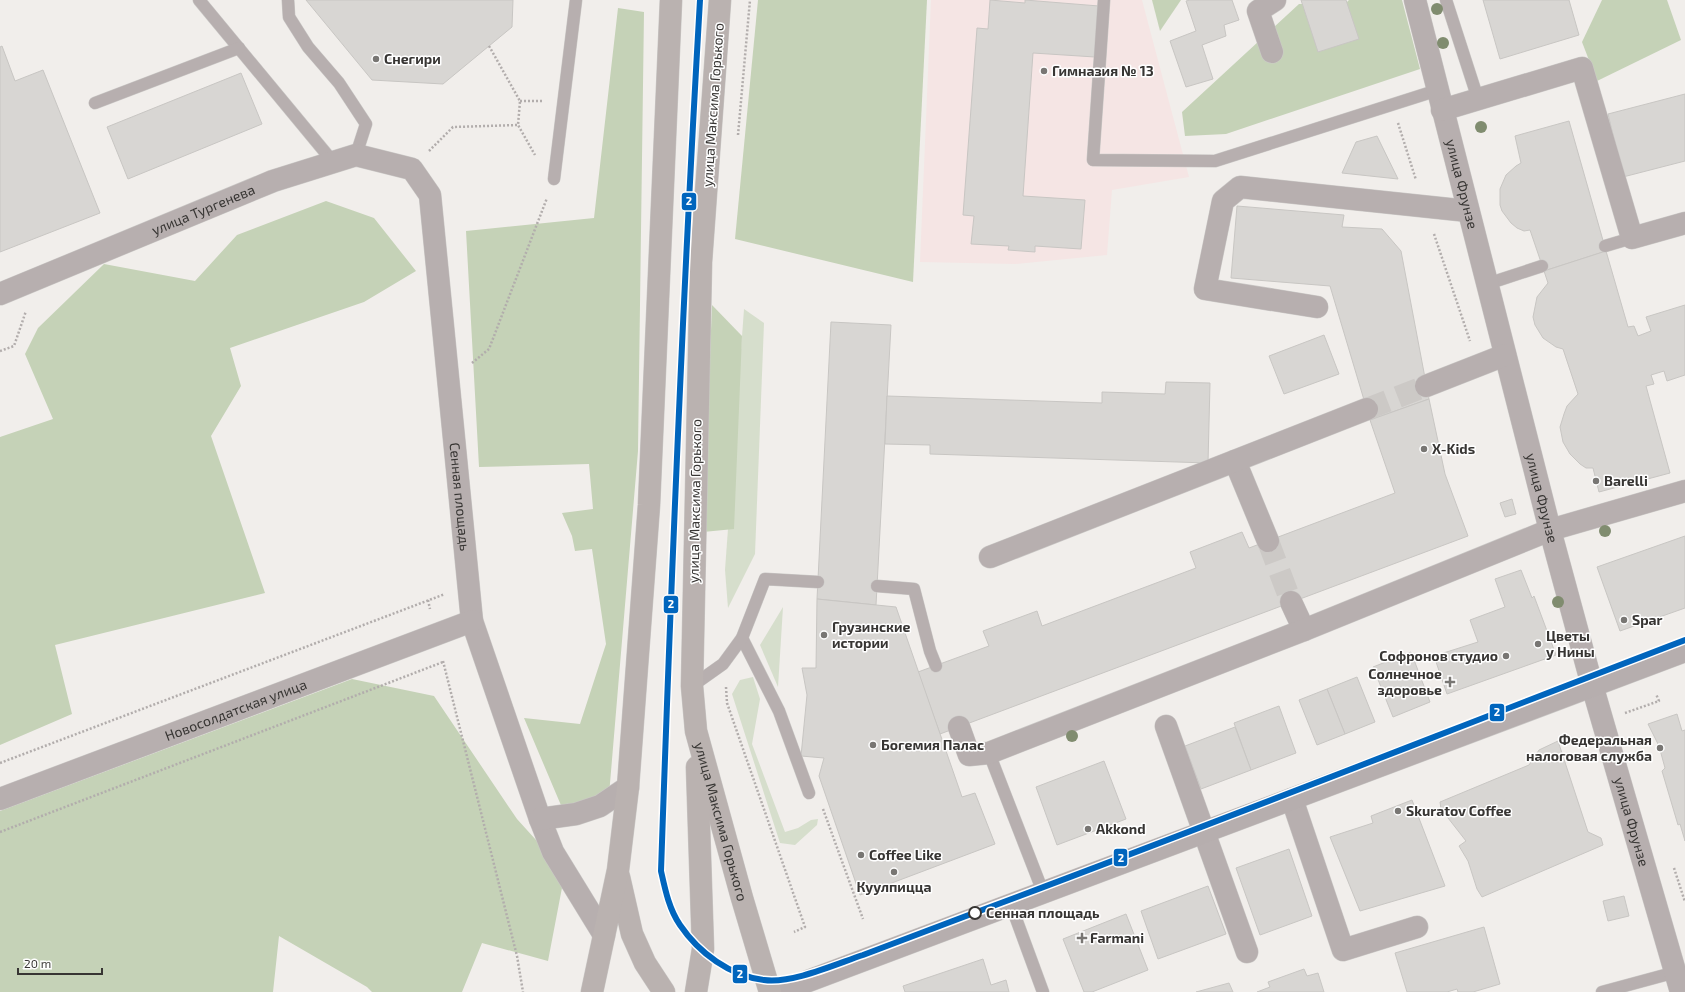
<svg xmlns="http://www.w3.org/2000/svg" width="1685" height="992" viewBox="0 0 1685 992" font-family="'Exo 2',sans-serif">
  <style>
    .education { fill: #f5e5e4 }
    .green { fill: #d6decc }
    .forest { fill: #c5d2b7 }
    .building { fill: #d8d6d3; stroke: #c8c6c3 }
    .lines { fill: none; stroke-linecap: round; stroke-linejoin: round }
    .street-tunnel { stroke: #ccc9c6; stroke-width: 22; stroke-dasharray: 22 11; stroke-linecap: butt }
    .lane-casing { stroke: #cbc9c7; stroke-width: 13 }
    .street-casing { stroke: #cbc9c7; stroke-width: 23 }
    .secondary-casing { stroke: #cbc9c7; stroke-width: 23 }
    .primary-casing { stroke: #cbc9c7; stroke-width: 23 }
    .path { stroke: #b2adac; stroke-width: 2.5; stroke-dasharray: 2 2; stroke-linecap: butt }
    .lane { stroke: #b7afaf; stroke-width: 12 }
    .street { stroke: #b7afaf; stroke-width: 22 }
    .secondary { stroke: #b6aeae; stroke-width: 22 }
    .primary { stroke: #bab2b0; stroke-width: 22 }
    .tram-1-casing { stroke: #fff; stroke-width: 9 }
    .tram-1 { stroke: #0065bd; stroke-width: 6 }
    .tree { fill: #808c6f }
    .poi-dot { fill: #787673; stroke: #fff; stroke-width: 1.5 }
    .stop-dot { fill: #fff; stroke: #373533; stroke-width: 2 }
    .labels { text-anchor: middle; stroke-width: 3; stroke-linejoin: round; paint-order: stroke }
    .poi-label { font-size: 14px; font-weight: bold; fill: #373533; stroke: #fff; text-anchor: start }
    .street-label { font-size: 14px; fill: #373533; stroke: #fff }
    .stop-label { font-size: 14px; font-weight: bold; fill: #373533; stroke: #fff; text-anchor: start }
    .line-badge { stroke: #fff; stroke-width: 1.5 }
    .badge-label { font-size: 11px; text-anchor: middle; font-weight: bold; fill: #fff }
  </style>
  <rect width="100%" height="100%" fill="#f1eeeb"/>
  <path class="education" d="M931,0H1142L1189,177L1112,190L1107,255L1015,264L920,262Z"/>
  <g class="green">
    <path d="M744,309L764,323L755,554L728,608L725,570Z"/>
    <path d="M783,607L778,687L760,645Z"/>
    <path d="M753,677L760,699L752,744L785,832L798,828L811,820L818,819L817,825L795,845L780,843L732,694L740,680Z"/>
  </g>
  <g class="forest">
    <path d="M758,0H927L913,282L735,239Z"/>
    <path d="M1152,0H1181L1160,31Z"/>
    <path d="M1349,0H1402L1420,69L1226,134L1185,136L1182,112L1299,4H1345Z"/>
    <path d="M1602,0H1667L1681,40L1597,81L1582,42Z"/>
    <path d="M618,8L644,12L638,451L608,807L563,810L524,718L580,724L606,644L592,549L575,551L572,536L562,513L593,509L589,464L479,467L466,231L594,218Z"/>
    <path d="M326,201L374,218L416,271L364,302L230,348L241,386L211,436L265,593L55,645L72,714L0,745V437L53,419L25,354L38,328L104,264L195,281L237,235Z"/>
    <path d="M712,305L742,336L734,529L703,532Z"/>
    <path d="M352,679L434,696L517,819L565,872L548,961L482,943L462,992H372L367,987L279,936L273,992H0V811Z"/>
  </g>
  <g class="building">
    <path d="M306,0H513L512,27L443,84L372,80Z"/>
    <path d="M990,0L1025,3V0L1099,6L1095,57L1033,53L1023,196L1085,200L1081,249L1035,246V252L1008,250L1009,246L971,244L974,216L963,215L977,28L988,29Z"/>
    <path d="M1190,0H1232L1239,20L1224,25L1226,36L1202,45L1213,79L1186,87L1170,41L1196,31L1186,1Z"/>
    <path d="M1301,0H1346L1359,39L1318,52Z"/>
    <path d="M1483,0H1569L1579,35L1500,59Z"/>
    <path d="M2,46L15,81L43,70L100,213L0,252V47Z"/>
    <path d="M241,73L262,124L128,179L107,127Z"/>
    <path d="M1685,94V161L1623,177L1608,114Z"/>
    <path d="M1569,121L1606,251L1544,271L1530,230L1524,231L1517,228L1511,223L1502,211L1500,205V189L1506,175L1516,166L1521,163L1515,136Z"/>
    <path d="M1377,136L1398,179L1342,173L1356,142Z"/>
    <path d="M1237,206L1344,215L1342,227L1382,229L1401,251L1429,399L1370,420L1330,286L1231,278Z"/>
    <path d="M1606,251L1628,327L1634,326L1638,336L1651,331L1646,317L1685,305V375L1667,381L1664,371L1651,375L1654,384L1646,386L1670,473L1599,492L1593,468H1586L1580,464L1570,454L1563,442L1560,427L1564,414L1567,406L1578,394L1563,349L1556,347L1543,338L1535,325L1533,317L1537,297L1548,283L1544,271Z"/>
    <path d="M831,322L891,325L876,605L817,599Z"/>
    <path d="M1324,335L1339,374L1284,394L1269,356Z"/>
    <path d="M1166,382L1210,383L1208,463L930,454V445L885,444L887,396L1102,403V392L1165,394Z"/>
    <path d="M1429,399L1445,474L1468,536L940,734L918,672L989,646L983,631L1037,611L1042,626L1196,568L1190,552L1242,532L1249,548L1395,493L1370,420Z"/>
    <path d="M1512,499L1516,514L1505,517L1500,503Z"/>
    <path d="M1685,536V608L1620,631L1597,567Z"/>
    <path d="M1521,570L1532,598L1534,596L1556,655L1447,694L1434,656L1478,642L1470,620L1505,607L1495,579Z"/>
    <path d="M817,599L896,607L962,797L975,793L995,844L860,895L819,776L824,758L801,756L807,695L802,668H816Z"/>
    <path d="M1411,652L1430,702L1393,717L1373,667Z"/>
    <path d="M1357,677L1375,722L1345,734L1327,689Z"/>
    <path d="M1327,689L1345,734L1317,745L1299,700Z"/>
    <path d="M1279,706L1296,753L1251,770L1234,723Z"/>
    <path d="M1677,714L1682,731L1685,730V841L1680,824L1678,825L1662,771L1665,768L1659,746L1648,724Z"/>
    <path d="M1235,727L1251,770L1201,789L1185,746Z"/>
    <path d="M1558,741L1588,832L1601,838L1603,845L1482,897L1477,889L1468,861L1459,846L1466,841L1441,809L1440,802L1529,765L1539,750Z"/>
    <path d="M1104,761L1126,819L1057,845L1036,787Z"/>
    <path d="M1412,800L1445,886L1360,911L1330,837L1373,823L1371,816Z"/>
    <path d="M1289,849L1312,916L1260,935L1236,868Z"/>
    <path d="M1208,886L1226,934L1158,959L1141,911Z"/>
    <path d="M1624,896L1629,916L1608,921L1603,901Z"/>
    <path d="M1126,914L1148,970L1092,992H1084L1063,939Z"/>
    <path d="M1484,927L1500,984L1473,992H1458L1457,989L1447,992H1407L1395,953Z"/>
    <path d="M983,959L991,985L1006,980L1009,992H905L903,986Z"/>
    <path d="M1304,969L1307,976L1318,973L1324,992H1257L1270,987L1268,982Z"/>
    <path d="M1229,983L1233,992H1196Z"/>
  </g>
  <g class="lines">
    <g class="street-tunnel">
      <path d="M1367,409L1426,386"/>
      <path d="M1268,541L1291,602"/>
    </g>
    <g class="lane-casing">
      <g id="lane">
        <path d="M199,0L334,163"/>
        <path d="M288,0L289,17L308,47L339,83L366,124L356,155"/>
        <path d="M1104,0L1093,160L1215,161L1438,90"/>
        <path d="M1446,0L1478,99"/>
        <path d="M95,103L239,48"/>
        <path d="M554,179L576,0"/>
        <path d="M1605,246L1632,238"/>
        <path d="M1487,284L1542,266"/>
        <path d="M877,586L914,589L930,651L936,666"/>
        <path d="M742,638L779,711L809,793"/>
        <path d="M692,686L723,664L742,638L765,579L818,582"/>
        <path d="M989,753L1043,892"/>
        <path d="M1011,905L1043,992"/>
        <path d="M1602,992L1676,972"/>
      </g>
    </g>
    <g class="street-casing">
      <g id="street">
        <path id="s1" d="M1415,0L1550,530L1592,685L1681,992"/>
        <path d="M1272,52L1258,11L1275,0"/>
        <path d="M1442,110L1582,68L1632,238L1685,223"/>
        <path id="s2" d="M0,294L273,181L356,155L412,169L430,195L472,621L540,819L553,852L604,935"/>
        <path d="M1317,307L1205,289L1223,201L1240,187L1468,211"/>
        <path d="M1426,386L1505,355"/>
        <path d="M1235,461L1268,541"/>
        <path d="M990,557L1367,409"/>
        <path d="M1291,602L1304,630"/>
        <path d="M1166,726L1247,952"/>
        <path d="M959,727L969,755L989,753L1304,630L1550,530L1685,491"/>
        <path id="s3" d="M0,799L472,621"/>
        <path d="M1292,799L1343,950L1417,927"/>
        <path d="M540,819L576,814L600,806L628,787"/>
      </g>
    </g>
    <g class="secondary-casing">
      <path id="secondary" d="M779,992L1685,651"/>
    </g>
    <g class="primary-casing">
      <g id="primary">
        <path id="s4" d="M720,0L701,262L692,686L696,731L742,898L770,992"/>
        <path d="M619,877L632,934L645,963L664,992"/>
        <path d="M592,992L618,870L628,787L649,505L671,0"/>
        <path d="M696,992L703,949L697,767"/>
      </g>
    </g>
    <g class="path">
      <path d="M489,46L520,101L518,125L535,155"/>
      <path d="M520,101H543"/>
      <path d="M1398,123L1416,180"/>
      <path d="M738,135L750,0"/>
      <path d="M429,151L453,127L518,125"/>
      <path d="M1434,234L1470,341"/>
      <path d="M0,351L14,346L26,311"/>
      <path d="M472,363L489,349L547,198"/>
      <path d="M428,600L430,609"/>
      <path d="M443,661L517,956L523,992"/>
      <path d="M726,687L727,703L805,927L794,932"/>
      <path d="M1625,713L1659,701L1656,694"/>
      <path d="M0,763L445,594"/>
      <path d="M823,809L863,919"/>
      <path d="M0,832L443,662"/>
      <path d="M1674,868L1685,902"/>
    </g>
    <use href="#lane" class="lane"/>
    <use href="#street" class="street"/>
    <use href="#secondary" class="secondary"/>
    <use href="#primary" class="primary"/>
    <g class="tram-1-casing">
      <path id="tram-1" d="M700,0C683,290 671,580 661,871C665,889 669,909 680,925C699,953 730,976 764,980C792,984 836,964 863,955C897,942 931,929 966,916C1206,827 1445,732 1685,640"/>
    </g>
    <use href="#tram-1" class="tram-1"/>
  </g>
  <g class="tree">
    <circle cx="1437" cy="9" r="6"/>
    <circle cx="1443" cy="43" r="6"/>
    <circle cx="1481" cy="127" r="6"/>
    <circle cx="1605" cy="531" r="6"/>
    <circle cx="1558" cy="602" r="6"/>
    <circle cx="1072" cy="736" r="6"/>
  </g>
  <g class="poi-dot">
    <circle cx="376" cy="59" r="4"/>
    <circle cx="1044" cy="71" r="4"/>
    <circle cx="1424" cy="449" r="4"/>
    <circle cx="1596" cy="481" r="4"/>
    <circle cx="1624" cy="620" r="4"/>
    <circle cx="824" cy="635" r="4"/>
    <circle cx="1538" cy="644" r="4"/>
    <circle cx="1506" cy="656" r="4"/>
    <path d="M1448 676h4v4h4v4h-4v4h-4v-4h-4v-4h4z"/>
    <circle cx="873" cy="745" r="4"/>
    <circle cx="1660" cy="748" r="4"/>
    <circle cx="1398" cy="811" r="4"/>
    <circle cx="1088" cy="829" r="4"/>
    <circle cx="861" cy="855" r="4"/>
    <circle cx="894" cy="872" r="4"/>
    <path d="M1080 932h4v4h4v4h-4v4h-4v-4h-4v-4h4z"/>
  </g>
  <circle class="stop-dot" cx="975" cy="913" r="6"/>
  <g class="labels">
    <g class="poi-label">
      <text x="384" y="64">Снегири</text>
      <text x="1052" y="76">Гимназия № 13</text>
      <text x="1432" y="454">X-Kids</text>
      <text x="1604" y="486">Barelli</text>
      <text x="1632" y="625">Spar</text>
      <text x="832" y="632">Грузинские<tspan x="832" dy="16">истории</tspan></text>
      <text x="1546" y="641">Цветы<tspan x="1546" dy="16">у Нины</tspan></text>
      <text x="1498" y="661" text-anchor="end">Софронов студио</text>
      <text x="1442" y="679" text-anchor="end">Солнечное<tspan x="1442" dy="16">здоровье</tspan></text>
      <text x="1652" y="745" text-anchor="end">Федеральная<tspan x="1652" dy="16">налоговая служба</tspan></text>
      <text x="881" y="750">Богемия Палас</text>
      <text x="1406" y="816">Skuratov Coffee</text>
      <text x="1096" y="834">Akkond</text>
      <text x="869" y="860">Coffee Like</text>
      <text x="894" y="892" text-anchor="middle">Куулпицца</text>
      <text x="1090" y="943">Farmani</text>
    </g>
    <g class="street-label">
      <text transform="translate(713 105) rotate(-86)" y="5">улица Максима Горького</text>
      <text dy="5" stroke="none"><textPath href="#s1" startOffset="190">улица Фрунзе</textPath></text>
      <text dy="5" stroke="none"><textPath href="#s2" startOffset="220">улица Тургенева</textPath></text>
      <text dy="5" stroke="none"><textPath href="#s2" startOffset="775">Сенная площадь</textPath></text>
      <text dy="5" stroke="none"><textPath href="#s1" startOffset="514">улица Фрунзе</textPath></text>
      <text transform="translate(695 501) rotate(-89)" y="5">улица Максима Горького</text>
      <text dy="5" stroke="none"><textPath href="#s3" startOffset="252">Новосолдатская улица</textPath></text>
      <text dy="5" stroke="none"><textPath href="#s4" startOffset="826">улица Максима Горького</textPath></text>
      <text dy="5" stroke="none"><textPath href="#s1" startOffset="850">улица Фрунзе</textPath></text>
    </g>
    <g class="stop-label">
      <text x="986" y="918">Сенная площадь</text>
    </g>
  </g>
  <g class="line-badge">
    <rect x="681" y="192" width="16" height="19" rx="4" fill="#0065bd"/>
    <rect x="663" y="595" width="16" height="19" rx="4" fill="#0065bd"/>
    <rect x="1489" y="703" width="16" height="19" rx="4" fill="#0065bd"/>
    <rect x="1113" y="848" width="15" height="19" rx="4" fill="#0065bd"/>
    <rect x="732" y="964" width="16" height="20" rx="4" fill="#0065bd"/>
  </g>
  <g class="badge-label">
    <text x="689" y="205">2</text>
    <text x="671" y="608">2</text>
    <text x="1497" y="716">2</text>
    <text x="1121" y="862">2</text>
    <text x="740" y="978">2</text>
  </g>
  <path d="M18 968v6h84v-6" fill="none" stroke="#373533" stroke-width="2"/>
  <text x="24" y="968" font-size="12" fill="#373533" stroke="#ffffff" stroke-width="3" paint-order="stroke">20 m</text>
</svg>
